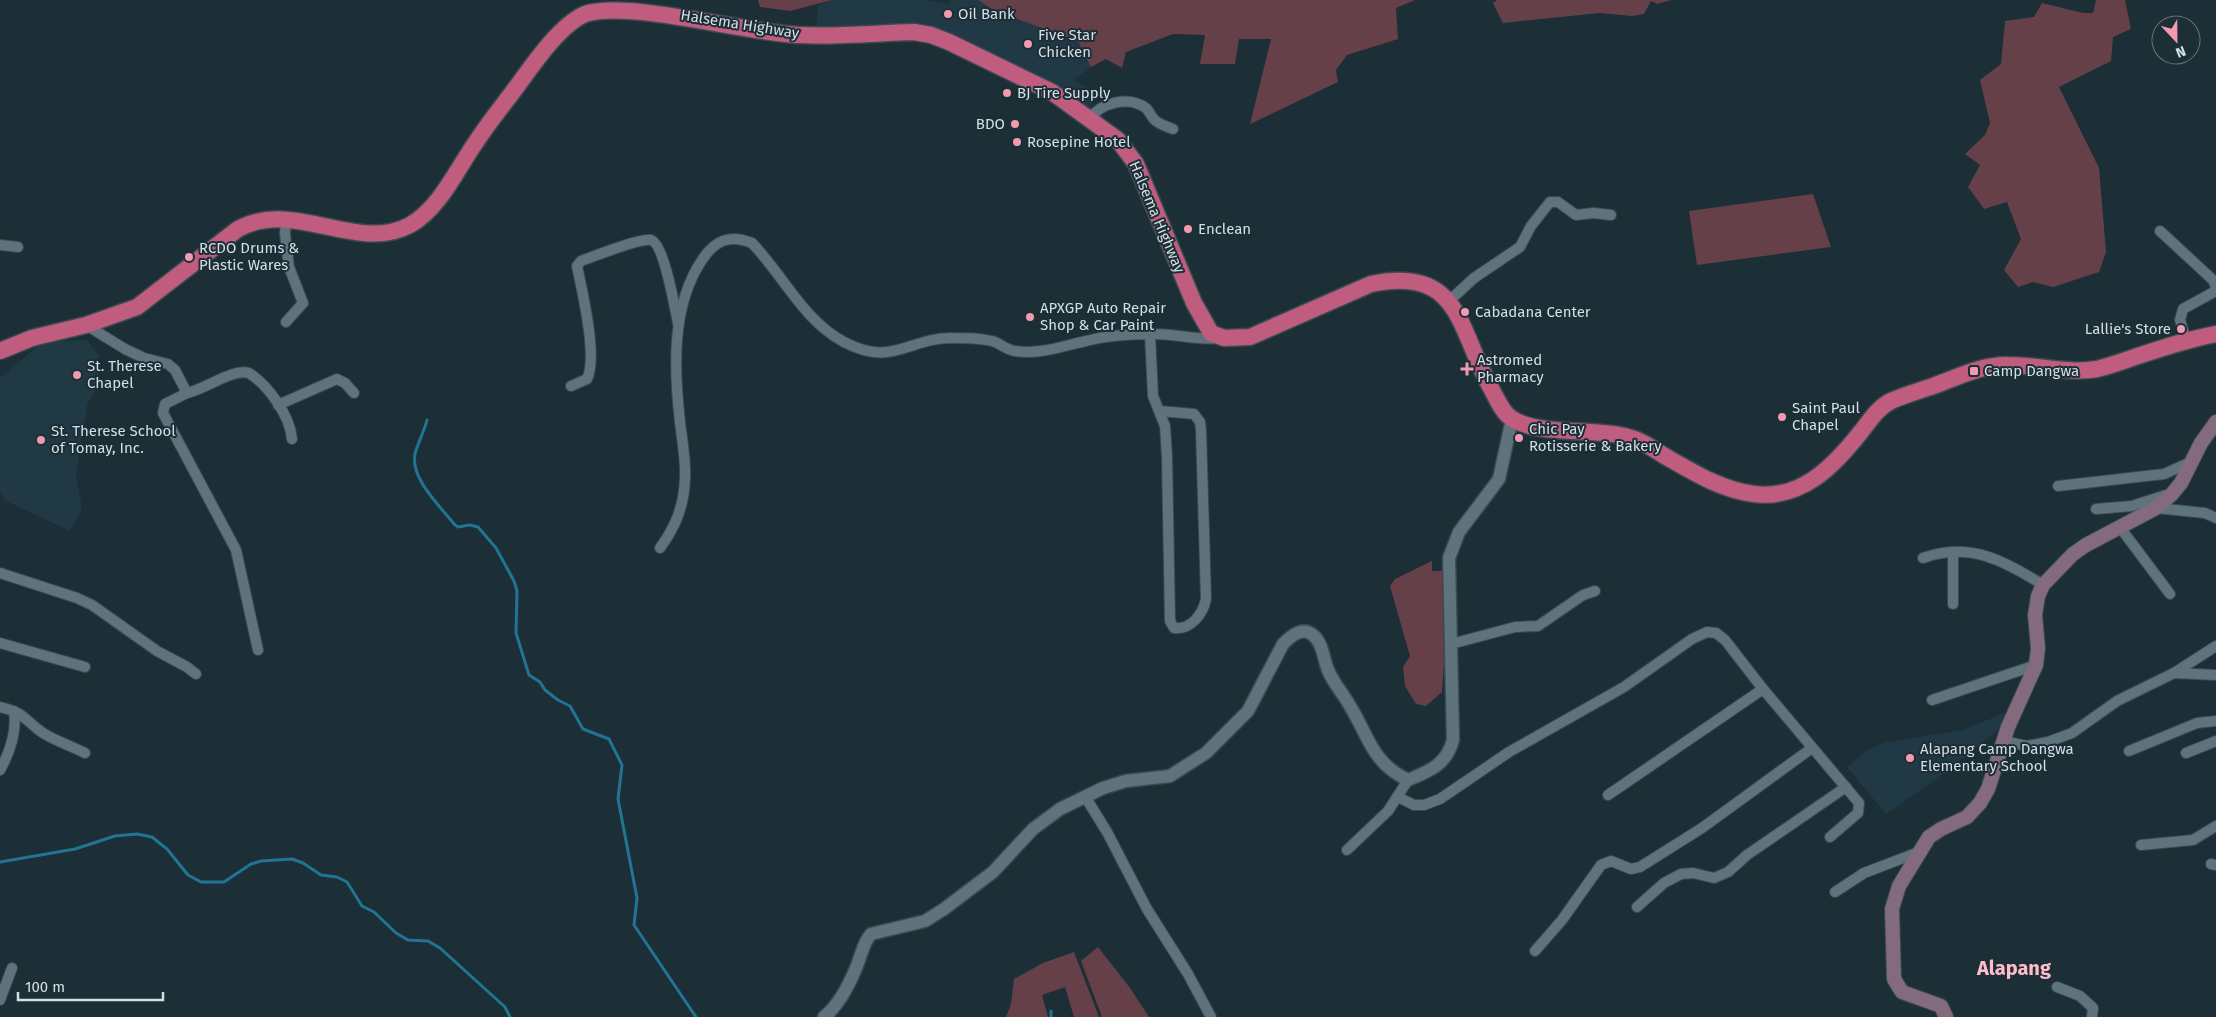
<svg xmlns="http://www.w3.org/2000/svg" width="2216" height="1017" viewBox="0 0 2216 1017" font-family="'Fira Sans',sans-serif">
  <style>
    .built { fill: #213945 }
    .green { fill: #664049 }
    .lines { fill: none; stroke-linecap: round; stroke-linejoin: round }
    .stream { stroke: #227494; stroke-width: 3 }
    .minor-casing { stroke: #3b4a51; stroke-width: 12 }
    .tertiary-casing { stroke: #3b4a51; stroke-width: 15 }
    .secondary-casing { stroke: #3b4a51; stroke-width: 16 }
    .trunk-casing { stroke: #3b4a51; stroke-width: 19 }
    .minor { stroke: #5f737c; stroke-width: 10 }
    .tertiary { stroke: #5f737c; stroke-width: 12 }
    .secondary { stroke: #836a7d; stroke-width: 14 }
    .trunk { stroke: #c05c7e; stroke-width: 16 }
    .poi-dot { fill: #f29aaf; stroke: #1c2e36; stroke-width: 2 }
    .labels { text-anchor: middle; stroke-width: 4; stroke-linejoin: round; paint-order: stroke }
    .poi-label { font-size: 15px; fill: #d4dfe5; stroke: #1c2e36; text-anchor: start }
    .street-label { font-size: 15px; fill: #d4dfe5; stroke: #1c2e36 }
    .district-label { font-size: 20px; font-weight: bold; fill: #ffbccb; stroke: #1c2e36 }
  </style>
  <rect width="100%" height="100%" fill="#1c2e36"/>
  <g class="built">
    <path d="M832,0H927L948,4L950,0H978L995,11L1078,41L1091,67L1074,80L1098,94L1088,111L1061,89L968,41L934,28L816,30L818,5Z"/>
    <path d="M87,340L99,355L97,388L87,405L76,475L82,508L70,531L6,501L0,492V378L38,346L63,341Z"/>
    <path d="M2012,710L2010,720L1946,772L1886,814L1847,767L1868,750L1884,743L1963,730Z"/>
  </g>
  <g class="green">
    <path d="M758,0H832L790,11L760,7Z"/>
    <path d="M978,0H1415L1396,8L1398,39L1347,55L1336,70L1338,82L1250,124L1271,39H1239L1235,64H1200L1205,35L1173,34L1126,52L1122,68L1106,59L1091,67L1078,41L995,11Z"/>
    <path d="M1497,0H1672L1657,4L1651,1L1644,14L1632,16L1599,13L1503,23L1493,3Z"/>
    <path d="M2096,0H2125L2131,29L2113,37L2111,61L2059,87L2099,168L2106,252L2099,272L2053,287L2033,282L2018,287L2004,270L2021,239L2007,202L1984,209L1968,187L1980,165L1965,154L1985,135L1990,123L1980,80L2001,64L2005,21L2034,17L2042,3L2083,13H2093Z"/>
    <path d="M1813,194L1831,247L1697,265L1689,211Z"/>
    <path d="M1432,561V571H1443L1447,616L1442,692L1426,706L1416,704L1405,686L1403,667L1410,656L1390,586L1395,579Z"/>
    <path d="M1098,947L1130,988L1149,1017H1102L1081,961Z"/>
    <path d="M1074,952L1099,1017H1074L1065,987L1042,995L1048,1017H1006L1011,1004L1014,979L1043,963Z"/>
  </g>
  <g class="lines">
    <g class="stream">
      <path d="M427,420C424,432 417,445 415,454C410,479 441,507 455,525L458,527L470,525L478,527L496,548L514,581L517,591L516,633L529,675L540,682L545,690L558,700L570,706L583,729L609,739L622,765L618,799L637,898L634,925L696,1017"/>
      <path d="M0,862L75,849L115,836L137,834L152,837L167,849L188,875L201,882H224L251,864L261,861L292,859L303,863L321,875L337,877L347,882L362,906L374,912L396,933L408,940L428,941L440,948L505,1007L510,1017"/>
      <path d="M1051,1011V1017"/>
    </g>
    <g class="minor-casing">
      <g id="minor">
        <path d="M1089,119C1101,103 1128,95 1146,108C1149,111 1150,114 1153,118C1157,124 1166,126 1173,129"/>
        <path d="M2160,231L2213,280L2216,287"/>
        <path d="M0,245L18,247"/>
        <path d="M1449,301L1474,278L1520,247L1531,226L1550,202H1558L1576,215L1594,213L1611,215"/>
        <path d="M286,322L303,303L289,267L285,234L286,219"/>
        <path d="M86,325L125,349L144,358L168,364L175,370L187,393C206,389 233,368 249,373C269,386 290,416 292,439"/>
        <path d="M1150,334L1153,396L1165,426L1167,457L1170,621L1174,628C1191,630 1203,614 1206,599L1201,430L1200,422L1194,414L1160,411"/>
        <path d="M2186,340L2180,320L2183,309L2214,292L2216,288"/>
        <path d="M571,386L587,379C598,357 582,291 577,266L581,261C595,256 640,238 651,240C664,244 675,309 678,323"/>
        <path d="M187,393L165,404L163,413L236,550L258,650"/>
        <path d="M278,405L337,379L345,383L354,393"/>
        <path d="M2058,486L2164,474L2193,461"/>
        <path d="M2156,508L2205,513L2216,518"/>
        <path d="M2096,509L2132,506L2166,495"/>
        <path d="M2119,526L2170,594"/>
        <path d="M660,548C676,526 684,506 685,478C686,460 682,440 680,422C674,369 671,306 702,260C715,240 730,234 752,243C783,275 803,320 844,342C893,368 909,337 953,338C965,338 984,338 995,342C1002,345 1007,350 1015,351C1039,355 1063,346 1086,341C1105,336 1130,334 1150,334C1174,333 1196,341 1221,338"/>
        <path d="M1953,552V604"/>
        <path d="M1923,558C1969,541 2005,561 2043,585"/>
        <path d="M0,573L77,598L92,605L157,651L187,667L196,674"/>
        <path d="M0,643L85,667"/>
        <path d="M1451,644L1515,627L1538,626L1583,595L1595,591"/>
        <path d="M2174,673L2216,646"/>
        <path d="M1932,700L2036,665"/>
        <path d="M0,707C26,713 24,720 43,733C56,741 71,746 85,753"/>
        <path d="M2004,741L2027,746L2048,742L2072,733L2117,701L2174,673L2216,675"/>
        <path d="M2129,751L2197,723L2216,721"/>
        <path d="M2186,753L2216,741"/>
        <path d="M0,770C10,752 17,731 14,711"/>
        <path d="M1608,795L1763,689"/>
        <path d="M1398,797L1414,805H1424L1440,799L1509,752L1624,687L1692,639L1707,632L1716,633L1725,640L1763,689L1859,803L1858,813L1830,837"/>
        <path d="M1086,798L1107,832L1147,909L1188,974L1211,1017"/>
        <path d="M2141,845L2193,840L2216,826"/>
        <path d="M1347,850L1388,811L1408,780"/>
        <path d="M2211,864L2216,865"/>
        <path d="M1835,892L1864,873L1919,852"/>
        <path d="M1637,907L1664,883L1681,874L1693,873L1714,878L1728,872L1747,855L1846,787"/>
        <path d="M1535,951L1562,920L1601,865L1611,861L1631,869L1640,867L1702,828L1812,748"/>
        <path d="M2057,987L2080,996L2093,1008L2092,1017"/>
        <path d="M0,1000L12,968"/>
      </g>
    </g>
    <g class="tertiary-casing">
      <path id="tertiary" d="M824,1017C839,1005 851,981 858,963C862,953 863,943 871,934L925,921L944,909L993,872L1033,829L1060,809L1103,788L1126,781L1170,776L1187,765L1206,753L1248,711L1283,644C1291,636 1302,626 1313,635C1323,643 1323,658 1328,670C1333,683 1343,693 1350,706C1369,737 1372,763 1408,780C1430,771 1447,764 1453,740L1449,558L1459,532L1499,479L1512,419"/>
    </g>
    <g class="secondary-casing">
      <path id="secondary" d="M1946,1017L1941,1006L1902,992L1894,979L1892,909L1899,886L1929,837L1941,829L1967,817L1980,803L1988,789L2008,727L2036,665L2038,648L2035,615L2038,596L2043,585L2073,554L2086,545L2156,508L2172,494L2181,483L2201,443L2216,422"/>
    </g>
    <g class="trunk-casing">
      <path id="trunk" d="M0,351L32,338L86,325L137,307L238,229C295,198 356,254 410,225C440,208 457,169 476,142C489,122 504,104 518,85C534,63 560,25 585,14C630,0 745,33 799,35C837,37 876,33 914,32L931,35L949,42L1052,92L1118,140L1136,164L1194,303L1211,333L1224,338L1250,337L1371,284C1462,265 1458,331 1492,390C1497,399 1502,412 1511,418C1536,436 1597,428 1628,437C1641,440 1652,448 1663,455C1691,471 1721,490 1754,494C1801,500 1833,467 1860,433C1869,422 1877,408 1891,401C1904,395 1919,391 1933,386C1956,378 1983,364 2008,365C2038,365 2068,374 2097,369C2110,366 2123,361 2135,357C2162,348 2188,339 2216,334"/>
    </g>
    <use href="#minor" class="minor"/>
    <use href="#tertiary" class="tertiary"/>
    <use href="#secondary" class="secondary"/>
    <use href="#trunk" class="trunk"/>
  </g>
  <g class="poi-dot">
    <circle cx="948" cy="14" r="5"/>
    <circle cx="1028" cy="44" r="5"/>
    <circle cx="1007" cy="93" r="5"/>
    <circle cx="1015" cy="124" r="5"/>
    <circle cx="1017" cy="142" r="5"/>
    <circle cx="1188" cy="229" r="5"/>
    <circle cx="189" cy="257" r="5"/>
    <circle cx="1465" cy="312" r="5"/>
    <circle cx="1030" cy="317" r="5"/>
    <circle cx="2181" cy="329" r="5"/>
    <path d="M1464.5 361.5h5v5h5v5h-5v5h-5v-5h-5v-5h5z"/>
    <rect x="1969" y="366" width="10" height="10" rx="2.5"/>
    <circle cx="77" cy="375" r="5"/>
    <circle cx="1782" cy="417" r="5"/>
    <circle cx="1519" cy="438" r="5"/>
    <circle cx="41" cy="440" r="5"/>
    <circle cx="1910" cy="758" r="5"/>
  </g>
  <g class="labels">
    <g class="poi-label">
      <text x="958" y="19">Oil Bank</text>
      <text x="1038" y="40">Five Star<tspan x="1038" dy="17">Chicken</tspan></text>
      <text x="1017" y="98">BJ Tire Supply</text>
      <text x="1005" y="129" text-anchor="end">BDO</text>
      <text x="1027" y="147">Rosepine Hotel</text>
      <text x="1198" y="234">Enclean</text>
      <text x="199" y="253">RCDO Drums &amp;<tspan x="199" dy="17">Plastic Wares</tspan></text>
      <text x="1040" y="313">APXGP Auto Repair<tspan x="1040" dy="17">Shop &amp; Car Paint</tspan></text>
      <text x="1475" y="317">Cabadana Center</text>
      <text x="2171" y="334" text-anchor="end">Lallie's Store</text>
      <text x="1477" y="365">Astromed<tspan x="1477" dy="17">Pharmacy</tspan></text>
      <text x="87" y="371">St. Therese<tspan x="87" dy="17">Chapel</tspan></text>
      <text x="1984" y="376">Camp Dangwa</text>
      <text x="1792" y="413">Saint Paul<tspan x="1792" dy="17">Chapel</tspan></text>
      <text x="1529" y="434">Chic Pay<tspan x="1529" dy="17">Rotisserie &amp; Bakery</tspan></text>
      <text x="51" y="436">St. Therese School<tspan x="51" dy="17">of Tomay, Inc.</tspan></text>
      <text x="1920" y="754">Alapang Camp Dangwa<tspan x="1920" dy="17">Elementary School</tspan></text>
    </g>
    <g class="street-label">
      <text transform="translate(740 24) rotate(9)" y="5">Halsema Highway</text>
      <text transform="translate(1157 217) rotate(67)" y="5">Halsema Highway</text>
    </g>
    <g class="district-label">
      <text x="2014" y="975">Alapang</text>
    </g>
  </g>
  <g transform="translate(2176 40) rotate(158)"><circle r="24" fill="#1c2e36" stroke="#66757c"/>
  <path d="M0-4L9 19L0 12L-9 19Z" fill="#f29aaf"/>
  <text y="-8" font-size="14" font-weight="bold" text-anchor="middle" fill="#d4dfe5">N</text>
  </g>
  <path d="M18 992v8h145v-8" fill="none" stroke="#d4dfe5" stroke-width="2.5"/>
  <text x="25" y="992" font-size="15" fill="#d4dfe5" stroke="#1c2e36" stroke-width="4" paint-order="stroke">100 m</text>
</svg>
